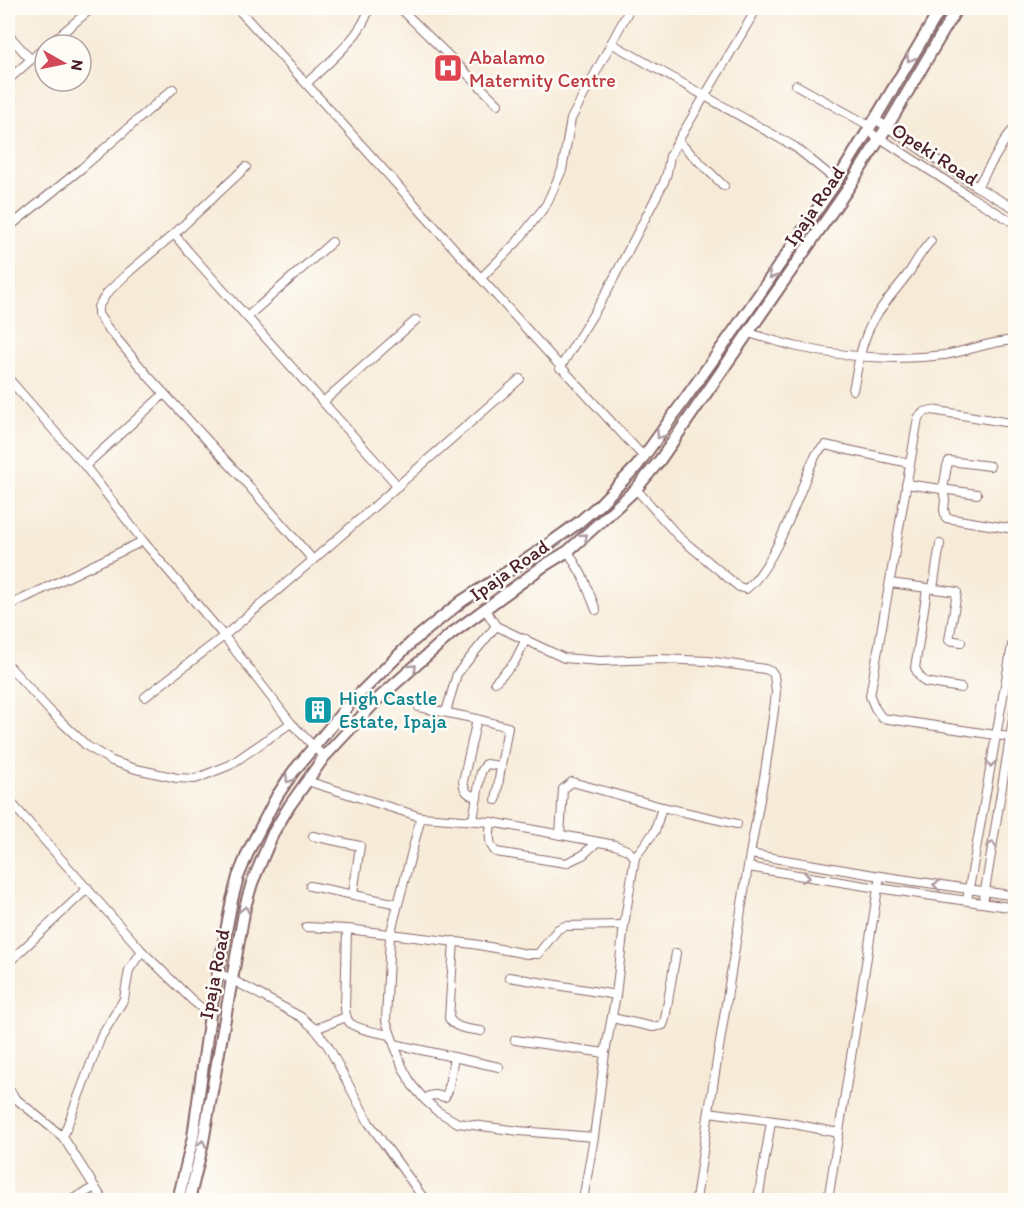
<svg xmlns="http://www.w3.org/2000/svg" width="1023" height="1208" viewBox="0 0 1023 1208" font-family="Itim,sans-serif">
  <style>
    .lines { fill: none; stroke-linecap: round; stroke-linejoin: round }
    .street-casing { stroke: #876668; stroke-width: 10 }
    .secondary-casing { stroke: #876668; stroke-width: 14 }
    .street { stroke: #fff; stroke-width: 8 }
    .secondary { stroke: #fff; stroke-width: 10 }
    .oneway { stroke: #ae9aa0 }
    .labels { text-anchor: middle; stroke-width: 5; stroke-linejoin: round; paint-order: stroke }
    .health-label { font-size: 20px; fill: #be3a42; stroke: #fdfcf7; text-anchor: start }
    .street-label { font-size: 20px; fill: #4a1f2b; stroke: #fdfcf7 }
    .culture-label { font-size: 20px; fill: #0d838f; stroke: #fdfcf7; text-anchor: start }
  </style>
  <rect width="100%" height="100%" fill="#fdfcf7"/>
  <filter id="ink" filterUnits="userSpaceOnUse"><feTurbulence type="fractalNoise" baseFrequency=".0167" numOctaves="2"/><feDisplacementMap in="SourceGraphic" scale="12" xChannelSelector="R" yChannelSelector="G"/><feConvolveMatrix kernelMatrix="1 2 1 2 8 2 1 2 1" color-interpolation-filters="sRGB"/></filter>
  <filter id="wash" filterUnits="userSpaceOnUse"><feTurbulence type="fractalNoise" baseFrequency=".008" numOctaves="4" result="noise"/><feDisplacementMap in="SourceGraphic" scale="24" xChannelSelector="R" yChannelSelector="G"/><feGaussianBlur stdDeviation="1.35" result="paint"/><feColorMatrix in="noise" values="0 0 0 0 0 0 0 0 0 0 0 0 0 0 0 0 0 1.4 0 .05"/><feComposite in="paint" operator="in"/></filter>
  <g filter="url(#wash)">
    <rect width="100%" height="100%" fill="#f7ebd8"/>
  </g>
  <g filter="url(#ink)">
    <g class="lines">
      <g class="street-casing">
        <g id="street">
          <path d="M237,8C374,156 506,310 644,457"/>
          <path d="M400,8L498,104"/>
          <path d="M1013,8L1016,9"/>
          <path d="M8,34L31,60"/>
          <path d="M611,43L795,147L837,181"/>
          <path d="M48,45L92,8"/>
          <path d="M8,80L45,47"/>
          <path d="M307,83C327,64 363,35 369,8"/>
          <path d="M796,85L870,126"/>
          <path d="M875,119L977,187L1016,209"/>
          <path d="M868,130L874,135L880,138L969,196L1016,224"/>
          <path d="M678,141L724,186"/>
          <path d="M246,167L174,234L130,271L107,293L98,307V314L106,326L149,377L241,477L313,560"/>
          <path d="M977,187L1007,137L1016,126"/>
          <path d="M8,228L82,168L173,89"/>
          <path d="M174,234L188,251L398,486"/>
          <path d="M481,278L517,242L546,205L562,170L571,119L630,8"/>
          <path d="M247,317L332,242"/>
          <path d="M749,333C765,338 781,343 798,347C844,357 896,361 944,355C968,351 991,341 1016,340"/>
          <path d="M560,368L605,295L664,182L667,173L670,156L678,141L757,8"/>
          <path d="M8,378L85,466L143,541L224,636L291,723L324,757"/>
          <path d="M853,390C857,372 859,353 866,336C875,311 895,292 910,271C917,260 922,250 931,241"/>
          <path d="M323,402L416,320"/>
          <path d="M85,466L164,394"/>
          <path d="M990,466L949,461L947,466L943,489L945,500L944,510L946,518L1014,529"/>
          <path d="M906,484L977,494"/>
          <path d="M636,489L679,537L739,587L746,589C773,569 798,497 811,465L817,453L825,445L909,463"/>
          <path d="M568,551L583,577L596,610"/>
          <path d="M890,583L957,592L949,640L961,642"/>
          <path d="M933,588L940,544"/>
          <path d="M927,589L915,668L920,677L925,682L961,688"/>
          <path d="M8,606L143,541"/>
          <path d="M485,609L496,626L564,658L600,661L660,659L708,661L765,669L772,672L774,675L776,692L774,710L765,772L750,854L708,1117L696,1200"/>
          <path d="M8,665L50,711L87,746L112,761L136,769L177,778L195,779L230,765L291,723"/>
          <path d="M495,682L514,663L526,639"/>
          <path d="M145,697L224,636L313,560L520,379"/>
          <path d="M419,707L477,719L508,727L501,766L486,764L481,772L473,820"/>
          <path d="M446,712L457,674L496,626"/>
          <path d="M1009,737L882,718L875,708L870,696L918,418L924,412L932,410L1016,424"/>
          <path d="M307,781L421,817L491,822L583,839L615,845L627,850L635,857L624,925L616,995L605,1053L594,1137L583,1200"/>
          <path d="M477,798C467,794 464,791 463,781L477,719"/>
          <path d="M8,799L142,951L192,1000L210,1015"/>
          <path d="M496,800L501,766"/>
          <path d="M421,817L390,935L386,1021L402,1066L412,1085L425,1100L437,1111L458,1123L519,1131L594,1137"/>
          <path d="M491,822C490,833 487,844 496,852L566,863L583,855L596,843"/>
          <path d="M560,835L563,789L572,782L662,807L737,824"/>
          <path d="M313,836L360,846L353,894"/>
          <path d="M750,854L880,876L1016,896"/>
          <path d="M635,857L655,831L662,807"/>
          <path d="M748,867L878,888L1016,908"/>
          <path d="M310,886L398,904"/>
          <path d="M967,900L1016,623"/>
          <path d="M983,903L1016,701"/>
          <path d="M306,927L347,929L473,944L527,954H538L558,929L565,926L624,925"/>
          <path d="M347,929L345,1009C346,1015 346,1019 350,1023C358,1030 380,1033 390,1035"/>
          <path d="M454,941L449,1018C455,1029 469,1029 481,1031"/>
          <path d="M8,963L88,888"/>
          <path d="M218,973L231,979L301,1017L315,1029L328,1046L369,1123L422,1196L427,1200"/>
          <path d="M509,977L616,995"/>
          <path d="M612,1018L653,1027L663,1025L665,1019L676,953"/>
          <path d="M315,1029L346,1017"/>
          <path d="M515,1040L605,1053"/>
          <path d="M394,1044L499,1067"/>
          <path d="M8,1088L15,1098L63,1137L103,1200"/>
          <path d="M425,1100L429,1096L435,1095L445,1097L448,1091L454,1057"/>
          <path d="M709,1112L789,1123L839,1133"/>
          <path d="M63,1137L101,1037L124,999L129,970L142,951"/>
          <path d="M71,1200L95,1187"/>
          <path d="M758,1200L771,1122"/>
          <path d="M828,1200L880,876"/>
        </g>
      </g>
      <g class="secondary-casing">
        <g id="secondary">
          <path d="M178,1200L193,1137L210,1015L232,900L238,877L249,850L277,796L293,772L351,702L414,640L462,601L535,554L578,523L600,504L637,466L738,325L837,181L875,119L941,8"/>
          <path d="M189,1200L202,1147L245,907L252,883L263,857L273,833L290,805L324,757L364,714L379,698L451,634L542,567L568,551L608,515L636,489L660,460L847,190L887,127L957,8"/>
        </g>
      </g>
      <use href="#street" class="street"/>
      <use href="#secondary" class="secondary"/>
    </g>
    <defs><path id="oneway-chevron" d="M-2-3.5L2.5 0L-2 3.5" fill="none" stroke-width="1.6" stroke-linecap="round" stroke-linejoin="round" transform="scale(1.5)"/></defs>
    <g class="oneway">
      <use href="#oneway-chevron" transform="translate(910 58) rotate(120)"/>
      <use href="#oneway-chevron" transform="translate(772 275) rotate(124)"/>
      <use href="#oneway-chevron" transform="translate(660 435) rotate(125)"/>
      <use href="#oneway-chevron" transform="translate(584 537) rotate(-42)"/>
      <use href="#oneway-chevron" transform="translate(413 668) rotate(-42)"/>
      <use href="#oneway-chevron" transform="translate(991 763) rotate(99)"/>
      <use href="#oneway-chevron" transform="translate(289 779) rotate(123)"/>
      <use href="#oneway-chevron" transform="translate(992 845) rotate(-81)"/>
      <use href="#oneway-chevron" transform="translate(806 877) rotate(9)"/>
      <use href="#oneway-chevron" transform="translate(937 885) rotate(-172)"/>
      <use href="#oneway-chevron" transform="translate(245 910) rotate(-77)"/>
      <use href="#oneway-chevron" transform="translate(202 1144) rotate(-79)"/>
    </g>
  </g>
  <defs>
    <g id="hospital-square" transform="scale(1.5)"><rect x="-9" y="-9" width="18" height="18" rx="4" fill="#e0444e" stroke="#fdfcf7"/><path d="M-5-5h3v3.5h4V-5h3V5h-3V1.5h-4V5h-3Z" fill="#fff"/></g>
    <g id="building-square" transform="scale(1.5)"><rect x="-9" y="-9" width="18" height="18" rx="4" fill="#0f9aa8" stroke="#fdfcf7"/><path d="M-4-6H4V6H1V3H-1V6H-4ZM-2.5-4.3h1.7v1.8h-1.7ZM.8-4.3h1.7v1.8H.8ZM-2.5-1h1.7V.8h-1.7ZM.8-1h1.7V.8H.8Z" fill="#fff"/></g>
  </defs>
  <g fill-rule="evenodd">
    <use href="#hospital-square" x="448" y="68"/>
    <use href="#building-square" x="318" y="710"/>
  </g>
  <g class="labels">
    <g class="health-label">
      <text x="469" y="64">Abalamo<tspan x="469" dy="23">Maternity Centre</tspan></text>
    </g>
    <g class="street-label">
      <text transform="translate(935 154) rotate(33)" y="7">Opeki Road</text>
      <text transform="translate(814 206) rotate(-56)" y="7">Ipaja Road</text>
      <text transform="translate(509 570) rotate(-35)" y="7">Ipaja Road</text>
      <text transform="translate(214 974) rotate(-79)" y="7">Ipaja Road</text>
    </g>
    <g class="culture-label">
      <text x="339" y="705">High Castle<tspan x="339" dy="23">Estate, Ipaja</tspan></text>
    </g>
  </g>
  <rect width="1023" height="1208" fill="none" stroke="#fdfcf7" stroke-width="30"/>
  <g transform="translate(63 63) rotate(99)"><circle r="28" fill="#fdfcf7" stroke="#b5a4a5" stroke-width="1.5"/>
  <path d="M0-4.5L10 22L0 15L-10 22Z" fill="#d1495b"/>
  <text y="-9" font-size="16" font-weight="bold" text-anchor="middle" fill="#4a1f2b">N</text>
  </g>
</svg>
